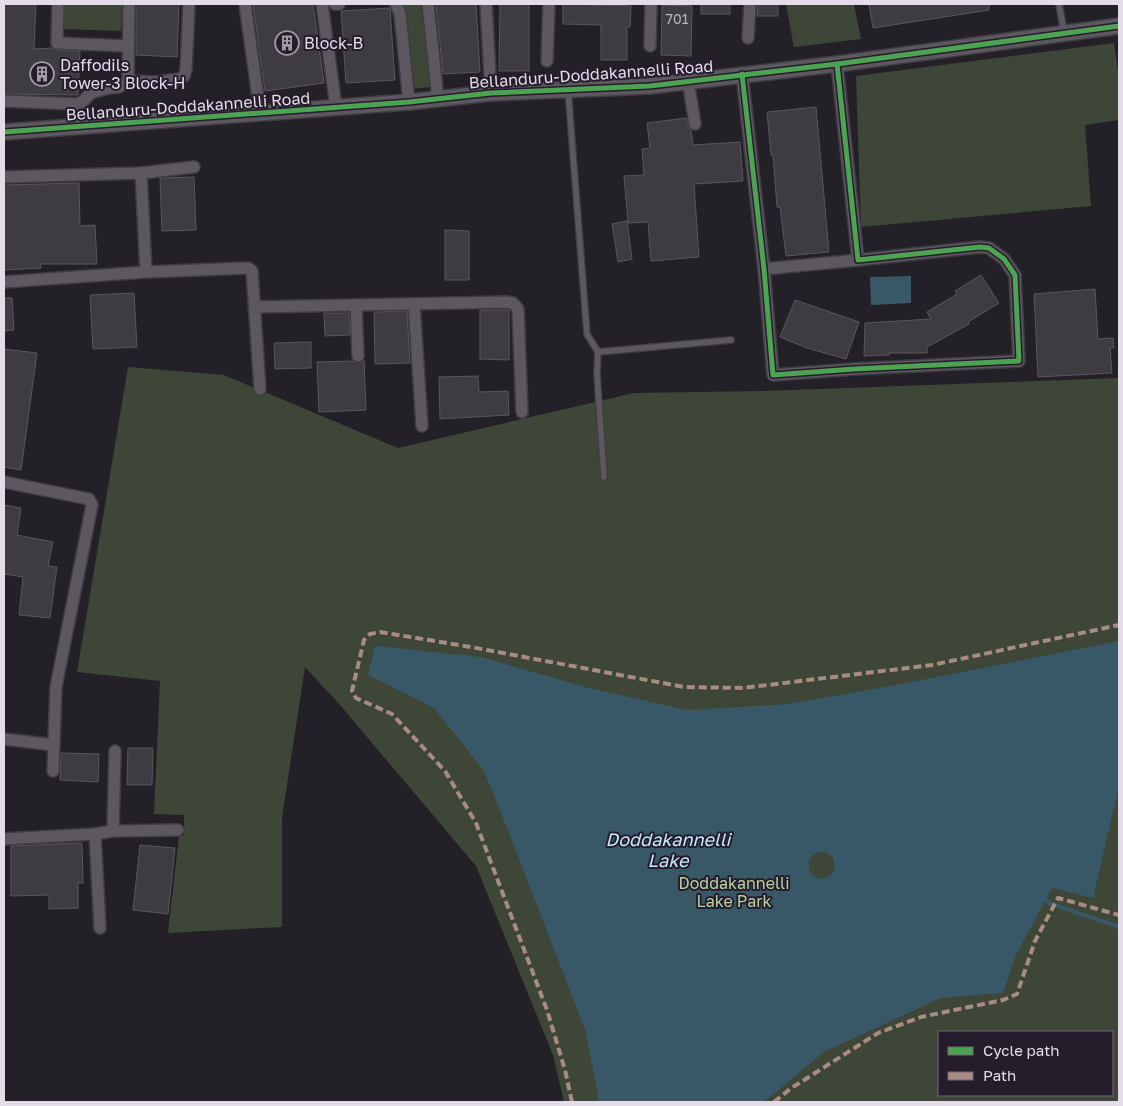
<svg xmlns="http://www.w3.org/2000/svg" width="1123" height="1106" viewBox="0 0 1123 1106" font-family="'Golos Text',sans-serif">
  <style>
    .green { fill: #3e4637; fill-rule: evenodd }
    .water { fill: #385867; fill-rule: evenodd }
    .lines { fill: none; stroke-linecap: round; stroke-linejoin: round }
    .stream { stroke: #385867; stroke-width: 4 }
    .building { fill: #3e3b41; stroke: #59565d }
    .service-casing { stroke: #403c43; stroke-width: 8 }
    .minor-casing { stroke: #403c43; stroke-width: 14 }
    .tertiary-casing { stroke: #403c43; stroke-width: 18 }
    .service { stroke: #5d5860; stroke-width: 5.5 }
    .minor { stroke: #5d5860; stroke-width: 11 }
    .tertiary { stroke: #5d5860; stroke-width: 15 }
    .quiet { stroke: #a88b81; stroke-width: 4; stroke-dasharray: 8 4; stroke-linecap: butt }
    .cycleway-casing { stroke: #251c2c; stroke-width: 8 }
    .cycleway { stroke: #4ca352; stroke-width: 5 }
    .labels { text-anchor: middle; stroke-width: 4; stroke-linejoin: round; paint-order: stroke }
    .number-label { font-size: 14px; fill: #bab4bf }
    .poi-label { font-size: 16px; fill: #e4dde9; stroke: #251c2c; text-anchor: start }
    .street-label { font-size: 16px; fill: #e4dde9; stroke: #251c2c }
    .park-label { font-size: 16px; fill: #b8d5a0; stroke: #251c2c }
    .water-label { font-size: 18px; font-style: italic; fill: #c6ebfe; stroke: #251c2c }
  </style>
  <rect width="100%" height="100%" fill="#242028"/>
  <g class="green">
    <path d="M64,4H122L121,31L63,29Z"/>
    <path d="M402,4H421L431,87L411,89Z"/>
    <path d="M786,4H854L861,39L794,47Z"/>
    <path d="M1114,43L1119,77V120L1085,125L1091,206L861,227L856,76Z"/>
    <path d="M128,367L224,375L398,448L634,393L763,391L1119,378V1102H564L553,1055L476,866L340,705L305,667L282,818V927L168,933L179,836L184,835V815L154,814L160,681L77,672ZM939,1032H1112V1095H939Z"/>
  </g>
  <g class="water">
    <path d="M911,276V303L871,305L870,277Z"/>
    <path d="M1119,641V786L1093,898L1052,888L1016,955L1003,993L941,998L824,1052L764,1102H599L586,1032L511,838L484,771L434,708L368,675L375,646L481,657L589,688L687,710L788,704L891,686ZM820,852H825L833,858L835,868L830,876L821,879L812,875C805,865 809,855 820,852Z"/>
  </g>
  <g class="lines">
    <path class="stream" d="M1045,896L1049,903L1119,927"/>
  </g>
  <g class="building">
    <path d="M4,4H36L34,49L52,48L57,50L80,51L78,95L4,94Z"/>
    <path d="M136,4H179L177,57L136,55Z"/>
    <path d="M253,4H313L324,83L265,91Z"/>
    <path d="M436,4H476L480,72L443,74Z"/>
    <path d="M500,4H529V71H499Z"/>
    <path d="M563,4L631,6L630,27H627V60H601V25L563,24Z"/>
    <rect x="701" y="4" width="29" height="10"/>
    <path d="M758,4H778V16H757Z"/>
    <path d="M869,4H989V10L873,28Z"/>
    <path d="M662,5L692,6L691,56L661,55Z"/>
    <path d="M390,8L395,80L346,83L341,11Z"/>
    <path d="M816,107L829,252L786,256L780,207H777L773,155H771L767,112Z"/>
    <path d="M686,118L688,126L691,130L693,145L740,142L743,181L694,184L699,257L651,261L648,222L628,223L624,176L644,175L642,149L650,148L647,123Z"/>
    <path d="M194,177L196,230L162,231L160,178Z"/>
    <path d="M79,183L80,226L95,225L97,264H40L41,268L4,270V185Z"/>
    <path d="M627,221L632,259L618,262L612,224Z"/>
    <path d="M445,230L469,231V280H445Z"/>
    <path d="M981,275L999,303L968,322L969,324L927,347V353H889V355L864,356L865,323L931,319L927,312L957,294L955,291Z"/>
    <path d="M1095,289L1098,339L1113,338L1114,348H1110L1112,373L1038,377L1034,294Z"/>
    <path d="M134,293L137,347L93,349L90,295Z"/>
    <path d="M4,298H12L14,330L4,331Z"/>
    <path d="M795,300L859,322L846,359L807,348L780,337Z"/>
    <path d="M480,310H509V360L480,359Z"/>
    <path d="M407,311L410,363L375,364L374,312Z"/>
    <path d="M324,313H349L350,335L325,336Z"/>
    <path d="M311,342V368L275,369L274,343Z"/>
    <path d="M4,349L37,353L21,470L4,467Z"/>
    <path d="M364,360L366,410L319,412L317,362L352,361L358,363Z"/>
    <path d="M478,376L479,392L508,391L509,415L440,419L439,377Z"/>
    <path d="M4,505L21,508L17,535L53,542L48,566L57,567L50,618L19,615L23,577L4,574Z"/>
    <path d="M128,748H153L152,785H127Z"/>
    <path d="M61,753L99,754L98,782L60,780Z"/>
    <path d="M82,843L83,883H78V908L49,909V895L11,896V846Z"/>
    <path d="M140,845L175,848L168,914L133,910Z"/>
  </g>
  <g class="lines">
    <g class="service-casing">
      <g id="service">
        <path d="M1059,4L1064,32"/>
        <path d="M568,90L587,334L598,352L731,340"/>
        <path d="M598,352L597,374L604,477"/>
      </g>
    </g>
    <g class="minor-casing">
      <g id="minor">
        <path d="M58,4L57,43L127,46"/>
        <path d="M245,4L260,112"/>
        <path d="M322,4L336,107"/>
        <path d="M335,4H339"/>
        <path d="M396,4L400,14L409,102"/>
        <path d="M428,4L438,99"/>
        <path d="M486,4L491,93"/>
        <path d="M748,38L750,4"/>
        <path d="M650,46L651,4"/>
        <path d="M547,61L549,4"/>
        <path d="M742,74L764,269L773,375L854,369L1019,361L1015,275L1004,259L989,248L980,247L858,260L837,64"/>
        <path d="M128,81L129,4"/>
        <path d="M688,81L695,124"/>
        <path d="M4,101L76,104L82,102L91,93L108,88L119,87L128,81L156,82L180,79L184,76L186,70L189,4"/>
        <path d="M141,173L194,167"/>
        <path d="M4,177L141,173L146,272"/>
        <path d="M764,269L858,260"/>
        <path d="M4,282L146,272L248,268L252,271L260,389"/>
        <path d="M414,304L422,426"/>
        <path d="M356,305L358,356"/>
        <path d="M255,307L506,302L513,303L518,309L522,412"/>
        <path d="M4,482L89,499L92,505L56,687L53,771"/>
        <path d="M4,739L54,745"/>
        <path d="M113,831L115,751"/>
        <path d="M95,834L100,928"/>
        <path d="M4,839L95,834L113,831L178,830"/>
      </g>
    </g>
    <g class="tertiary-casing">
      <path id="tertiary" d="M4,132L409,102L491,93L650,86L837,64L1119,26"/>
    </g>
    <use href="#service" class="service"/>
    <use href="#minor" class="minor"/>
    <use href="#tertiary" class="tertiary"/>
    <g class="quiet">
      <path d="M572,1102L565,1070L547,1010L476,823L445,771L392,714L356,698L352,691L364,640L370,634L380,632L471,647L684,687L743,688L932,665L1119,625"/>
      <path d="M774,1102L790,1089L878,1033L921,1017L1003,1000L1017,994L1035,941L1058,898L1119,915"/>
    </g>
    <g class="cycleway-casing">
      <g id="cycleway">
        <path d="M742,74L764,269L773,375L854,369L1019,361L1015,275L1004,259L989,248L980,247L858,260L837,64"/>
        <path d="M4,132L409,102L491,93L650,86L837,64L1119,26"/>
      </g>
    </g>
    <use href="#cycleway" class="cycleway"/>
  </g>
  <defs>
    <g id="building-ring" transform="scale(1.25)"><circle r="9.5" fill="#251c2c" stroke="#a19ba5" stroke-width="1.5"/><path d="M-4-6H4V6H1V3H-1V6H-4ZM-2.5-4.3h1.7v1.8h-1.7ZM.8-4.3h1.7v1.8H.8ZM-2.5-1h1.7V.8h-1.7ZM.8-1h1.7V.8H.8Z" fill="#a19ba5"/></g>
  </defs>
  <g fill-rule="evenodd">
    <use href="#building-ring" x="287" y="43"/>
    <use href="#building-ring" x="42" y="74"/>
  </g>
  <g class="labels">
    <g class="number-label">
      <text x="677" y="24">701</text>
    </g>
    <g class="poi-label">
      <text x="304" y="49">Block-B</text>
      <text x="60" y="71">Daffodils<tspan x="60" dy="18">Tower-3 Block-H</tspan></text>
    </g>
    <g class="street-label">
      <text transform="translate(591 74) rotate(-4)" y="6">Bellanduru-Doddakannelli Road</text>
      <text transform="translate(188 106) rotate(-4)" y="6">Bellanduru-Doddakannelli Road</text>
    </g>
    <g class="park-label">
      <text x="734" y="889">Doddakannelli<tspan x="734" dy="18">Lake Park</tspan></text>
    </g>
    <g class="water-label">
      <text x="668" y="846">Doddakannelli<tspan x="668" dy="21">Lake</tspan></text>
    </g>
  </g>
  <rect width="1123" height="1106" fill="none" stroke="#e4dde9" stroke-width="10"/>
  <rect x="938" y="1031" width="175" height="65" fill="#251c2c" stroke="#716978"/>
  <rect x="948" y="1047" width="25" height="8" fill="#4ca352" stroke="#716978"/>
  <text x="983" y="1056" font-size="15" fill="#e4dde9">Cycle path</text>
  <rect x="948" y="1072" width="25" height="8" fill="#a88b81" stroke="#716978"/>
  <text x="983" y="1081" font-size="15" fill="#e4dde9">Path</text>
</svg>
